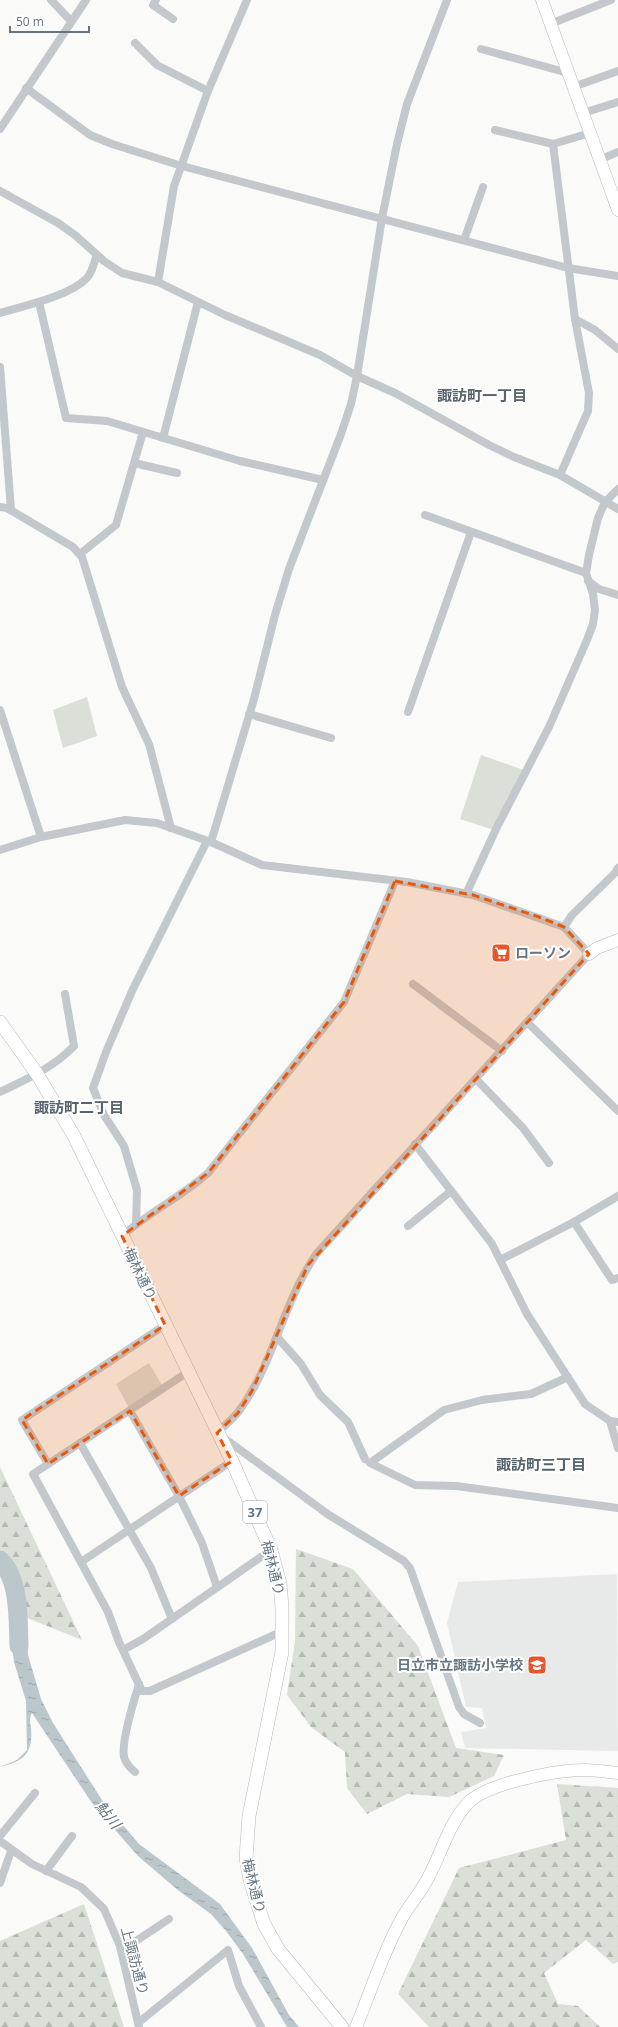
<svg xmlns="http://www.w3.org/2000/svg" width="618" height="2027" viewBox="0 0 618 2027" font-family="'Open Sans','Noto Sans JP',sans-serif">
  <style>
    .built { fill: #e8e9e9 }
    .forest { fill: url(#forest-firs) }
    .park { fill: #dadfd7 }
    .water { fill: url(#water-ripples) }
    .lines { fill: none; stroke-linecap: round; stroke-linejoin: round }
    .river { stroke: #bbc7cb; stroke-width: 19 }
    .secondary-casing { stroke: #b3babf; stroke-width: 13 }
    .primary-casing { stroke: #b5babe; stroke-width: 14 }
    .street { stroke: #c3c8cc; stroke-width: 8 }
    .secondary { stroke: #fff; stroke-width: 12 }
    .primary { stroke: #fff; stroke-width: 13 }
    .marked { fill: #e8590c; fill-opacity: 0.2; stroke: #e8590c; stroke-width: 3; stroke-dasharray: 8 5; stroke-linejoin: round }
    .labels { text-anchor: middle; stroke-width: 4; stroke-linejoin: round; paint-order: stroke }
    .shield { fill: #fff; stroke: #939fa8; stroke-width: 1 }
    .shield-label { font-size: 13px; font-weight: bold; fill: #657683 }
    .poi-label { font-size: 14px; font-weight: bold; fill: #657683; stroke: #fff; text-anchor: start }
    .street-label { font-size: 14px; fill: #657683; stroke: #fff }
    .neighbourhood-label { font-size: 15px; font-weight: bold; fill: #57646e; stroke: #fff }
    .water-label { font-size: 15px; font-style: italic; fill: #60757c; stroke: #fff }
  </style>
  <defs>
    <pattern id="forest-firs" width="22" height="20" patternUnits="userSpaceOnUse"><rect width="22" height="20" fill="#dadfd7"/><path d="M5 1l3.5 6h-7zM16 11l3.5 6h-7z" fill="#b4b9b4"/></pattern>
    <pattern id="water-ripples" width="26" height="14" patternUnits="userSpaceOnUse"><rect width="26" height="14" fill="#bbc7cb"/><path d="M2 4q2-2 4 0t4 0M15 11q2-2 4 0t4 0" fill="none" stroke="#9ca6aa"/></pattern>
  </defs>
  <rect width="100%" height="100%" fill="#fafaf8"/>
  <path class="built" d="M617,1574L618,1751L465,1748L461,1732L486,1728L482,1708L466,1707L447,1623L458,1582Z"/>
  <g class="forest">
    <path d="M0,1467L82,1640L20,1615L14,1594L0,1571Z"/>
    <path d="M296,1549L353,1569L418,1646L456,1748L504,1755L494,1776L449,1797L407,1794L367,1814L347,1788L345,1752L311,1727L287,1695L295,1641Z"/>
    <path d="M557,1784L618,1788V1962L613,1964L586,1940L544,1973L558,2004L578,2006L600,2027H429L398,1994L459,1868L566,1840Z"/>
    <path d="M84,1904L124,2027H0V1941Z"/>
  </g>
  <g class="park">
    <path d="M87,697L97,736L63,748L53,710Z"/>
    <path d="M481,755L524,770L494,830L460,819Z"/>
    <path d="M149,1363L163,1387L129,1408L116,1384Z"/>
  </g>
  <g class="water">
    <path d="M0,1551C17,1567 24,1591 26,1614L8,1608L7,1586L0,1568Z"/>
    <path d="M9,1617L27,1622L28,1655L41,1699L53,1723L102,1800L139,1844L220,1904L252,1948L289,2015L299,2027H287L243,1954L226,1931L211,1914L179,1891L138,1856L94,1806L32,1713C29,1718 30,1722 31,1728C33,1754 24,1761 0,1767L17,1760L27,1750L26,1701L14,1662Z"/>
  </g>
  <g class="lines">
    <path class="river" d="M0,1560C20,1580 18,1619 19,1646"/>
    <g class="secondary-casing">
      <g id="secondary">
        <path d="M542,0L618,210"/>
        <path d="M589,954L597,948L618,940"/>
        <path d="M356,2027C371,1991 383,1952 402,1918C410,1904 421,1892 428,1878C441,1854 449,1823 468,1803C487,1783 557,1770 585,1770C596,1770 607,1772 618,1773"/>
      </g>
    </g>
    <g class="primary-casing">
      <path id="primary" d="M0,1022L37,1074L74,1136L232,1461L271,1550L280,1583L282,1607V1652L249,1816L246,1858L250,1880L264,1924L278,1949L342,2027"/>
    </g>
    <g class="street">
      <path d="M51,0L71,21"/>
      <path d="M156,0L153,5L173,19"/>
      <path d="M550,24L611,0"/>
      <path d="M135,43L157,65L208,91"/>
      <path d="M481,49L568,73"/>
      <path d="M573,87L618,71"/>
      <path d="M26,88L90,135L112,144L182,166L568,268L618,276"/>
      <path d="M583,113L618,102"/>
      <path d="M0,129L86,0"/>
      <path d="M495,130L553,144"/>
      <path d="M599,160L618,152"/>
      <path d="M0,191L58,223L75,235L104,261L122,273L158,282L225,315L320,355L357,376L395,393L489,445L514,457L560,475L618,509"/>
      <path d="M464,240L483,187"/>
      <path d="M158,282L174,186L208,91L247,0"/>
      <path d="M39,302L66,418L107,421L240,461L323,480"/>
      <path d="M0,313C24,306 70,296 87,278C92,273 94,262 97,255"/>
      <path d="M575,319L595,330L618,349"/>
      <path d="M0,367L11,510"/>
      <path d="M163,438L198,302"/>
      <path d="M134,463L177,473"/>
      <path d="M560,475L588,411L589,393L575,319L553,144L590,133"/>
      <path d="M0,507L7,508L73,547L82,557L122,687L149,744L171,828"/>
      <path d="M425,515L586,573"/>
      <path d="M80,554L116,525L143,432"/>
      <path d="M588,581L599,589L618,595"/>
      <path d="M0,710L41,837"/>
      <path d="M408,712L471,532"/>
      <path d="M249,714L331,738"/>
      <path d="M211,842L254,699L275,615L289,569L341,434L351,404L357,376L382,218L397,144L407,104L447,0"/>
      <path d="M0,850L41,837L125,820L157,823L211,842L262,865L407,882L473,895L564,927L589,954L317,1253C283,1301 274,1364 239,1411C233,1419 224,1426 217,1433L329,1515L404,1561L410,1568L459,1707L464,1714L480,1723"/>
      <path d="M466,894L497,827L549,727L587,640L593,624L595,610L593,594L586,573L589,555L598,518L605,502L618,489"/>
      <path d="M564,927L572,915L615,873L618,868"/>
      <path d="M413,984L502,1051"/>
      <path d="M528,1023L618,1111"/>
      <path d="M476,1079L523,1128L549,1163"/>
      <path d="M0,1092C27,1079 53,1068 74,1046L65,994"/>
      <path d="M415,1144L492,1244L527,1314L585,1404L610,1421L618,1422"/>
      <path d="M574,1222L618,1196"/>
      <path d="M136,1224L137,1190L124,1146L104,1115L93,1088L106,1052L132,991L207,841"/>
      <path d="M408,1226L451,1191"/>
      <path d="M122,1236C149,1212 181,1197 208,1173L344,1002L395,881"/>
      <path d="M500,1260L574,1222L612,1280L618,1278"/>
      <path d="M277,1337L301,1364L320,1395L348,1422L365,1459"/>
      <path d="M188,1372L33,1474L108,1612L119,1642L142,1691H150L283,1631"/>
      <path d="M568,1377L531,1394L482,1400L444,1410L370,1463L415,1485L456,1486L618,1508"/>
      <path d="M130,1411L179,1496L202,1543L217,1587"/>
      <path d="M610,1421L618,1448"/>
      <path d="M80,1443L151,1568L172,1619"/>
      <path d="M48,1464L22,1420L165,1325"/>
      <path d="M81,1562L232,1461"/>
      <path d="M123,1650L143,1639L271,1550"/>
      <path d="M135,1772C130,1768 126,1764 124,1757C121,1741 134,1700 139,1684"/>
      <path d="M0,1836L35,1793"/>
      <path d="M0,1841L32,1864L81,1887L104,1909L120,1946L139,2027"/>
      <path d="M46,1871L72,1836"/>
      <path d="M0,1883L11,1851"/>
      <path d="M120,1946L136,1941L169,1919"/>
      <path d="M138,2023L228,1950L239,1986L261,2027"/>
    </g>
    <use href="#secondary" class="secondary"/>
    <use href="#primary" class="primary"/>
  </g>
  <path class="marked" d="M395,881L473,895L539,917L564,927L589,954L308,1265L252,1391L238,1413L217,1433L232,1461L179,1496L130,1411L48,1464L22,1420L165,1325L122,1236L208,1173L344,1002Z"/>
  <defs>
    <g id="supermarket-square" transform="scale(1)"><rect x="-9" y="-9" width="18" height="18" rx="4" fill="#e4572e" stroke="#fff"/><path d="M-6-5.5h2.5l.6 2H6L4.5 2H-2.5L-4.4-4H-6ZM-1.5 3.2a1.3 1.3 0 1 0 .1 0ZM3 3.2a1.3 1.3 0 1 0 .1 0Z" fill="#fff"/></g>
    <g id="school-square" transform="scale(1)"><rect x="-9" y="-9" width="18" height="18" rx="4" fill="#e4572e" stroke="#fff"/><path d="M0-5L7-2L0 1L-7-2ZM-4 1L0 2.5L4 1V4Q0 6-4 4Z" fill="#fff"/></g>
  </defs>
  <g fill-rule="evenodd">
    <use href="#supermarket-square" x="501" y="953"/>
    <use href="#school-square" x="537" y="1665"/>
  </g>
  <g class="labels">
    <rect class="shield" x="243" y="1501" width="24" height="22" rx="3"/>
    <g class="shield-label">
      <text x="255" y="1517">37</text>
    </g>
    <g class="poi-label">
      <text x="515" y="958">ローソン</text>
      <text x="523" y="1670" text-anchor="end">日立市立諏訪小学校</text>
    </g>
    <g class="street-label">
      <text transform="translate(140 1274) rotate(64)" y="5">梅林通り</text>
      <text transform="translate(273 1568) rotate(76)" y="5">梅林通り</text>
      <text transform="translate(254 1886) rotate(76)" y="5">梅林通り</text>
      <text transform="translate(135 1961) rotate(75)" y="5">上諏訪通り</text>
    </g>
    <g class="neighbourhood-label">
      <text x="482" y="401">諏訪町一丁目</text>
      <text x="79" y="1113">諏訪町二丁目</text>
      <text x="541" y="1470">諏訪町三丁目</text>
    </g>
    <g class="water-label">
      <text transform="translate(108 1815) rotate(51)" y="5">鮎川</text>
    </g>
  </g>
  <path d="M10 26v6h79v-6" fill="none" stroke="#657683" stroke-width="2"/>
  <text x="16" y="26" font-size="12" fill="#657683" stroke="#ffffff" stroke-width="3" paint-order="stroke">50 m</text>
</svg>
